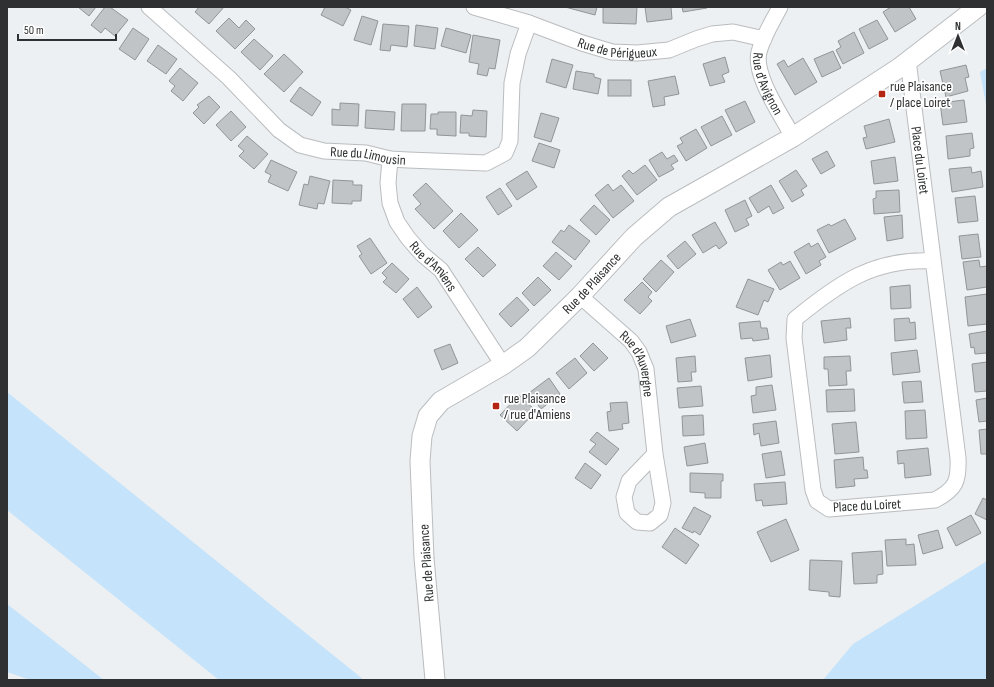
<svg xmlns="http://www.w3.org/2000/svg" width="994" height="687" viewBox="0 0 994 687" font-family="'Sofia Sans Condensed',sans-serif">
  <style>
    .green { fill: #c5e3fa }
    .building { fill: #c1c4c6; stroke: #929496 }
    .lines { fill: none; stroke-linecap: round; stroke-linejoin: round }
    .minor-casing { stroke: #babdbf; stroke-width: 17 }
    .tertiary-casing { stroke: #babdbf; stroke-width: 21 }
    .minor { stroke: #fff; stroke-width: 15 }
    .tertiary { stroke: #fff; stroke-width: 19 }
    .poi-dot { fill: #b32512; stroke: #fff; stroke-width: 1.5 }
    .labels { text-anchor: middle; stroke-width: 3.5; stroke-linejoin: round; paint-order: stroke }
    .street-label { font-size: 14px; fill: #2f3031; stroke: #fff }
    .poi-label { font-size: 14px; fill: #2f3031; stroke: #fff; text-anchor: start }
  </style>
  <rect width="100%" height="100%" fill="#edf0f2"/>
  <g class="green">
    <path d="M987,68V110L980,72Z"/>
    <path d="M7,392L364,680H219L7,510Z"/>
    <path d="M987,561V680H823L853,644Z"/>
    <path d="M7,604L104,680H30L7,672Z"/>
  </g>
  <g class="building">
    <path d="M78,7H96L89,16Z"/>
    <path d="M105,7H110L128,20L115,36L105,28L101,33L91,25Z"/>
    <path d="M199,7H224L209,24L195,12Z"/>
    <path d="M325,7H345L351,10L343,26L321,15Z"/>
    <path d="M565,7H597L595,15Z"/>
    <path d="M603,7H637L636,24L603,23Z"/>
    <path d="M645,7H671L672,19L647,22Z"/>
    <path d="M682,7H707V8L683,12Z"/>
    <path d="M891,7H909L916,19L895,32L883,12Z"/>
    <path d="M362,16L378,21L371,45L354,40Z"/>
    <path d="M229,18L239,28L246,20L255,29L235,49L216,31Z"/>
    <path d="M877,20L888,39L869,49L859,29Z"/>
    <path d="M383,24L409,26L407,47L391,45L390,51L380,50Z"/>
    <path d="M416,25L438,28L435,49L414,46Z"/>
    <path d="M133,28L149,39L135,60L119,49Z"/>
    <path d="M446,28L471,35L466,53L441,46Z"/>
    <path d="M854,32L864,53L843,64L836,50L841,47L838,41Z"/>
    <path d="M473,35L500,40L495,69L489,68L487,76L477,74L479,64L469,62Z"/>
    <path d="M254,39L273,56L260,70L241,52Z"/>
    <path d="M158,45L177,59L166,74L147,61Z"/>
    <path d="M833,51L841,68L822,77L814,59Z"/>
    <path d="M284,54L303,72L284,92L264,74Z"/>
    <path d="M725,57L729,72L722,75L725,82L710,86L703,64Z"/>
    <path d="M803,58L817,82L795,95L777,64L784,60L788,67Z"/>
    <path d="M552,59L573,65L566,88L546,82Z"/>
    <path d="M966,65L969,77L965,78L968,91L946,97L940,71Z"/>
    <path d="M180,68L198,83L183,101L171,91L175,86L169,81Z"/>
    <path d="M576,71L594,74V77L601,79L598,94L573,89Z"/>
    <path d="M675,76L679,94L664,97L665,105L653,107L648,81Z"/>
    <rect x="608" y="80" width="23" height="16"/>
    <path d="M300,87L321,102L312,116L290,101Z"/>
    <path d="M209,96L220,107L204,124L193,113L199,107L197,105Z"/>
    <path d="M964,100L967,122L943,125L940,103Z"/>
    <path d="M745,101L755,122L736,132L725,110Z"/>
    <path d="M340,103L359,104L358,126L332,125V109L340,110Z"/>
    <path d="M402,104H426L425,131H401Z"/>
    <path d="M366,110L395,112L394,130L365,128Z"/>
    <path d="M473,110L487,111L486,137L469,136V133H460L461,115L472,116Z"/>
    <path d="M231,111L246,127L231,141L216,125Z"/>
    <path d="M438,112H456V136L437,135V129H430L431,114H438Z"/>
    <path d="M541,113L559,118L551,142L534,137Z"/>
    <path d="M722,116L732,135L711,146L701,127Z"/>
    <path d="M889,119L895,142L866,149L863,138L867,137L864,126Z"/>
    <path d="M696,129L707,148L686,161L677,146L683,143L680,138Z"/>
    <path d="M972,133L974,148L970,149V156L948,159L946,136Z"/>
    <path d="M247,136L268,154L254,169L239,156L244,151L238,146Z"/>
    <path d="M539,143L560,150L554,168L532,161Z"/>
    <path d="M827,151L835,166L821,174L812,159Z"/>
    <path d="M662,152L667,159L674,155L678,161L671,165L674,169L659,177L649,160Z"/>
    <path d="M895,157L898,181L874,184L871,161Z"/>
    <path d="M271,160L297,172L288,191L268,182L271,175L265,172Z"/>
    <path d="M645,165L657,180L637,195L622,176L629,170L633,174Z"/>
    <path d="M971,167L972,173L981,171L983,187L952,192L949,169Z"/>
    <path d="M796,170L807,186L801,190L804,195L792,202L779,181Z"/>
    <path d="M527,171L537,187L517,200L506,184Z"/>
    <path d="M310,176L330,181L324,204L318,203L317,209L299,205L304,184L308,185Z"/>
    <path d="M333,180L353,181V185H362L361,201H352V204L332,203Z"/>
    <path d="M426,183L453,211L434,229L415,209L421,204L413,195Z"/>
    <path d="M608,184L613,191L621,185L634,201L613,218L595,195Z"/>
    <path d="M771,185L784,208L773,214L769,206L758,213L749,198Z"/>
    <path d="M500,188L512,206L498,215L486,197Z"/>
    <path d="M899,190L900,212L874,214L873,199L876,198V191Z"/>
    <path d="M975,196L978,221L958,223L955,198Z"/>
    <path d="M745,200L752,216L746,219L749,225L735,232L725,210Z"/>
    <path d="M594,205L610,220L596,235L580,220Z"/>
    <path d="M461,213L478,230L459,248L443,231Z"/>
    <path d="M902,215L903,238L887,241L884,217Z"/>
    <path d="M845,219L856,239L829,253L817,230L829,224L831,226Z"/>
    <path d="M715,222L727,243L719,249L716,245L703,253L692,235Z"/>
    <path d="M569,225L590,241L575,260L552,242L561,230L564,232Z"/>
    <path d="M978,234L981,257L962,259L959,236Z"/>
    <path d="M370,238L387,263L371,274L359,256L362,254L357,246Z"/>
    <path d="M685,241L696,254L678,269L667,256Z"/>
    <path d="M809,243L811,247L818,243L826,257L819,261L821,265L806,274L794,252Z"/>
    <path d="M478,247L496,265L483,277L465,259Z"/>
    <path d="M556,252L572,266L559,280L543,266Z"/>
    <path d="M661,260L674,272L656,292L643,279Z"/>
    <path d="M979,260L980,267L987,266V287L967,290L963,262Z"/>
    <path d="M790,261L800,278L780,290L768,270L781,262L783,265Z"/>
    <path d="M392,263L409,279L396,293L383,282L387,278L382,273Z"/>
    <path d="M538,277L551,290L534,306L522,293Z"/>
    <path d="M748,279L774,289L768,302L764,300L758,315L736,307Z"/>
    <path d="M642,282L652,292L648,297L652,301L640,314L624,300Z"/>
    <path d="M910,285L911,308L891,309L890,287Z"/>
    <path d="M417,287L432,307L418,318L403,299Z"/>
    <path d="M987,294V324L968,326L965,297Z"/>
    <path d="M517,297L529,310L511,327L499,314Z"/>
    <path d="M850,318L851,328H846L847,340L824,343L821,321Z"/>
    <path d="M909,318L910,323L915,322L916,339L895,341L894,319Z"/>
    <path d="M690,319L696,336L671,343L666,326Z"/>
    <path d="M760,321L761,328H767L769,339L753,341L752,338L741,339L739,323Z"/>
    <path d="M987,331V353L975,354L974,347L971,348L969,334Z"/>
    <path d="M593,343L608,358L594,371L580,356Z"/>
    <path d="M450,344L458,363L442,370L434,350Z"/>
    <path d="M917,350L920,372L893,375L891,353Z"/>
    <path d="M770,355L772,377L748,381L745,358Z"/>
    <path d="M695,356L696,372H691L692,381L678,382L676,358Z"/>
    <path d="M850,356L851,371H846L847,385L829,386L828,369H824V357Z"/>
    <path d="M575,358L587,373L569,389L556,373Z"/>
    <path d="M987,362V391L975,392L972,364Z"/>
    <path d="M549,378L560,394L541,409L529,393Z"/>
    <path d="M921,381L923,402L904,403L902,382Z"/>
    <path d="M772,385L776,410L753,413L751,396L756,395V387Z"/>
    <path d="M701,386L703,406L679,408L677,388Z"/>
    <path d="M854,389L855,411L827,412L826,390Z"/>
    <path d="M519,395L536,411L517,431L500,415Z"/>
    <path d="M987,398V421L979,422L976,400Z"/>
    <path d="M627,402L629,423L622,424L623,429L609,431L607,412L611,411L610,403Z"/>
    <path d="M925,410L927,438L906,439L905,411Z"/>
    <path d="M703,415L704,435L683,436L682,416Z"/>
    <path d="M776,421L779,443L761,446L759,433L754,435L753,424Z"/>
    <path d="M856,422L859,452L835,454L832,424Z"/>
    <path d="M987,429V454H981L979,430Z"/>
    <path d="M597,432L619,449L606,465L589,452L596,444L590,440Z"/>
    <path d="M705,443L708,463L687,466L684,447Z"/>
    <path d="M928,448L931,475L905,478L904,463L898,464L897,451Z"/>
    <path d="M781,451L785,475L766,478L762,454Z"/>
    <path d="M863,457L864,470H867L868,478L854,479L855,486L836,488L834,460Z"/>
    <path d="M585,463L601,475L591,489L575,478Z"/>
    <path d="M690,473L723,474V481H721V498H705V493L690,492Z"/>
    <path d="M785,482L787,504L763,506L762,500L756,501L754,484Z"/>
    <path d="M983,498L987,500V520L975,514Z"/>
    <path d="M694,507L711,516L700,535L694,531L693,533L682,528Z"/>
    <path d="M971,515L981,533L956,546L947,528Z"/>
    <path d="M786,519L799,550L771,562L757,532Z"/>
    <path d="M675,528L699,545L686,564L662,547Z"/>
    <path d="M938,530L943,548L923,554L918,535Z"/>
    <path d="M906,539V545L914,544L916,565L887,566L885,540Z"/>
    <path d="M882,551L883,574L877,575V583L854,584L852,553Z"/>
    <path d="M810,560L842,561L840,597L829,596V592L809,590Z"/>
  </g>
  <g class="lines">
    <g class="minor-casing">
      <g id="minor">
        <path id="s1" d="M149,7L229,78L279,130L300,145L324,151L366,153L390,159L408,160L486,163L505,153L510,141L512,83L518,54L529,23"/>
        <path id="s2" d="M474,7L529,23L582,43L612,52L637,53L669,50L696,39L712,34L733,32L764,39"/>
        <path id="s3" d="M780,7C773,21 763,36 759,52C753,75 782,116 793,137"/>
        <path id="s4" d="M908,60L958,458C959,481 956,489 935,500L829,509L817,501L813,490L794,338L795,319C839,283 874,258 933,261"/>
        <path id="s5" d="M390,159L388,183L390,203L397,222L408,238L422,254L441,270L503,365"/>
        <path id="s6" d="M580,296L631,341L639,352L646,369L655,454L629,481L624,497L627,513L637,522L650,523L660,515L663,503L655,454"/>
      </g>
    </g>
    <g class="tertiary-casing">
      <g id="tertiary">
        <path id="s7" d="M435,680L424,558L420,461L422,436L428,416L441,401L503,365L527,348L580,296L634,237L669,207L793,137L899,68L978,7"/>
      </g>
    </g>
    <use href="#minor" class="minor"/>
    <use href="#tertiary" class="tertiary"/>
  </g>
  <g class="poi-dot">
    <rect x="878" y="90" width="8" height="8" rx="2"/>
    <rect x="492" y="402" width="8" height="8" rx="2"/>
  </g>
  <g class="labels">
    <g class="street-label">
      <text dy="5" stroke="none"><textPath href="#s2" startOffset="150">Rue de Périgueux</textPath></text>
      <text dy="5" stroke="none"><textPath href="#s3" startOffset="83">Rue d'Avignon</textPath></text>
      <text dy="5" stroke="none"><textPath href="#s1" startOffset="274">Rue du Limousin</textPath></text>
      <text dy="5" stroke="none"><textPath href="#s4" startOffset="101">Place du Loiret</textPath></text>
      <text dy="5" stroke="none"><textPath href="#s5" startOffset="122">Rue d'Amiens</textPath></text>
      <text dy="5" stroke="none"><textPath href="#s7" startOffset="478">Rue de Plaisance</textPath></text>
      <text dy="5" stroke="none"><textPath href="#s6" startOffset="92">Rue d'Auvergne</textPath></text>
      <text transform="translate(867 505) rotate(-3)" y="5">Place du Loiret</text>
      <text transform="translate(426 563) rotate(-94)" y="5">Rue de Plaisance</text>
    </g>
    <g class="poi-label">
      <text x="890" y="91">rue Plaisance<tspan x="890" dy="16">/ place Loiret</tspan></text>
      <text x="504" y="403">rue Plaisance<tspan x="504" dy="16">/ rue d'Amiens</tspan></text>
    </g>
  </g>
  <rect width="994" height="687" fill="none" stroke="#2f3031" stroke-width="16"/>
  <g transform="translate(958 36)" stroke="#ffffff" stroke-width="3" paint-order="stroke">
  <path d="M0-3L7 15L0 10L-7 15Z" fill="#2f3031"/>
  <text y="-6" font-size="11" font-weight="bold" text-anchor="middle" fill="#2f3031">N</text>
  </g>
  <path d="M18 34v6h98v-6" fill="none" stroke="#2f3031" stroke-width="2"/>
  <text x="24" y="34" font-size="12" fill="#2f3031" stroke="#ffffff" stroke-width="3" paint-order="stroke">50 m</text>
</svg>
